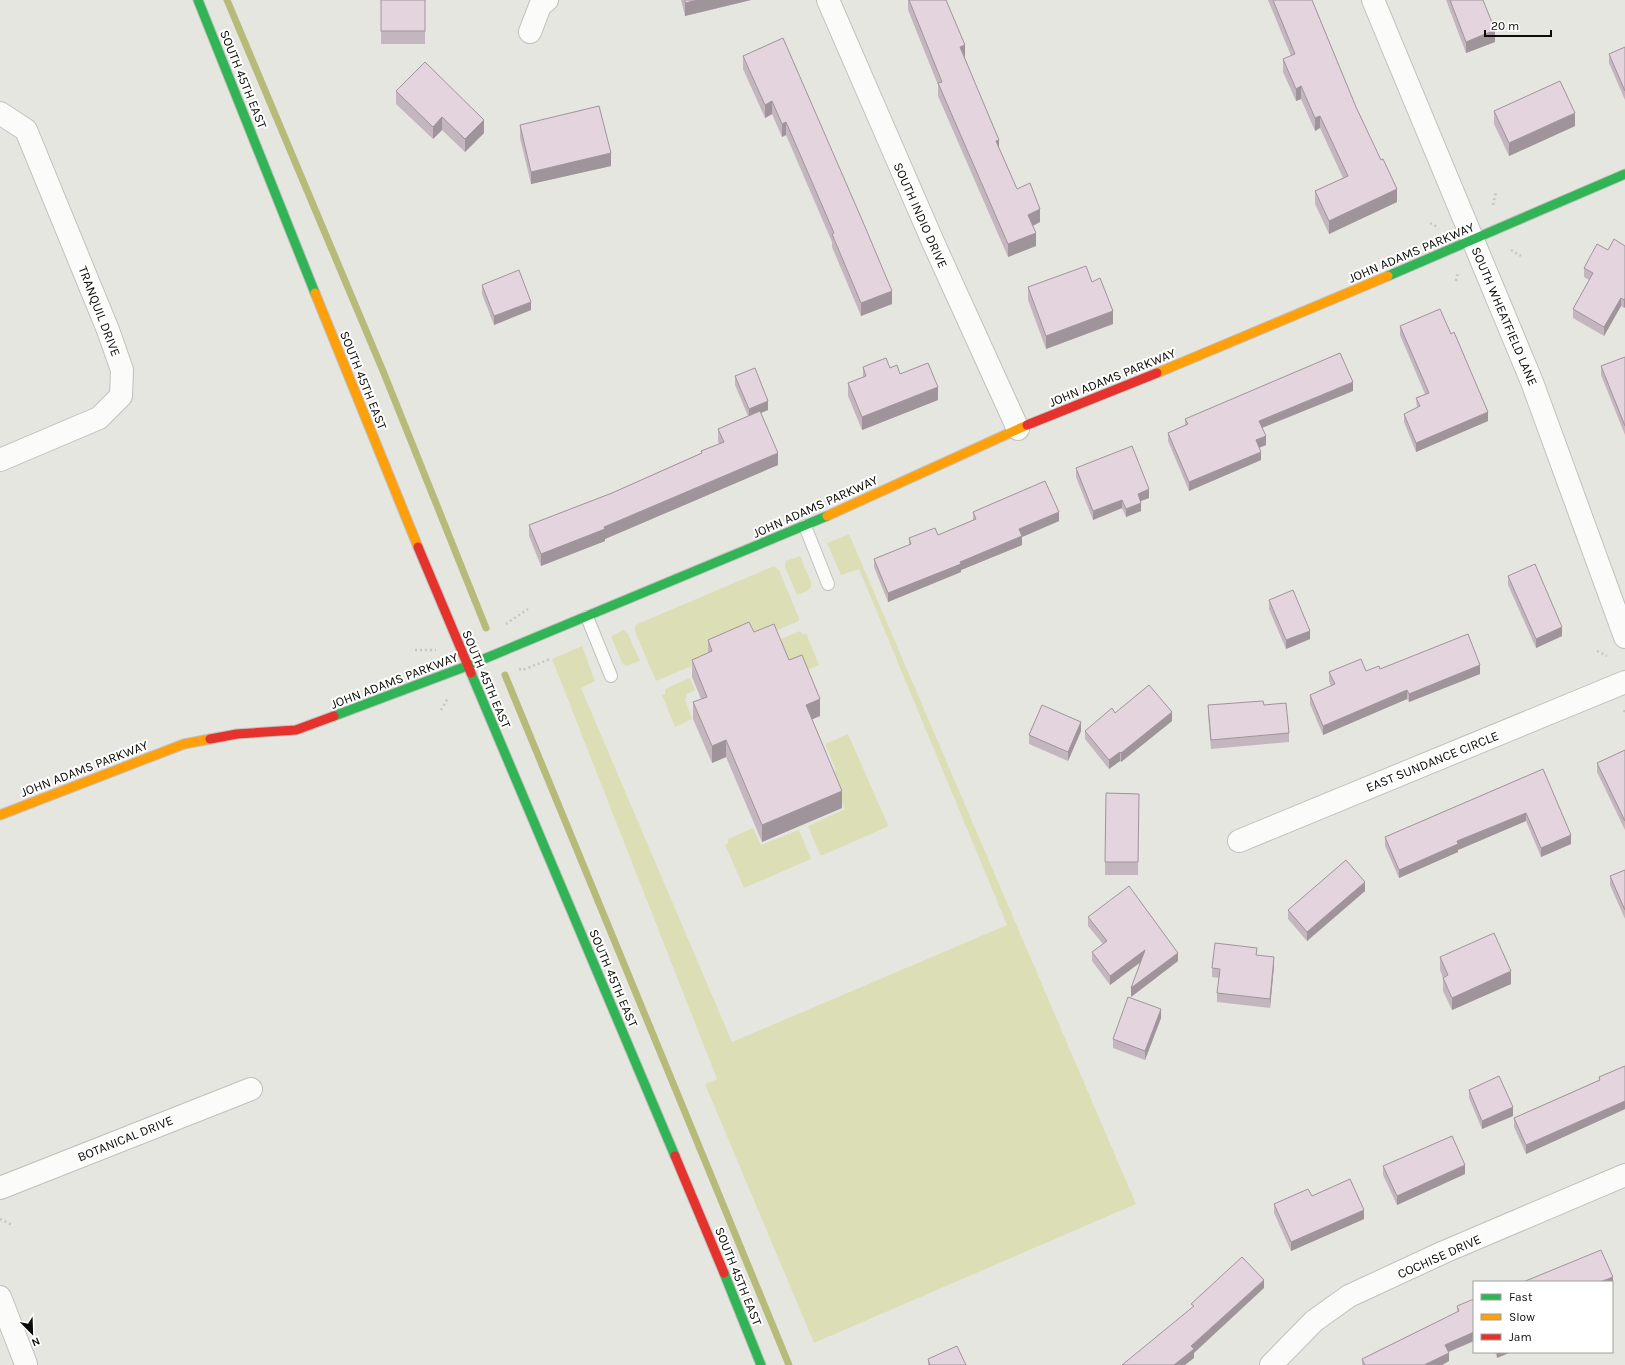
<svg xmlns="http://www.w3.org/2000/svg" width="1625" height="1365" viewBox="0 0 1625 1365" font-family="Karla,sans-serif">
  <style>
    .green { fill: #dcdfb6 }
    .lines { fill: none; stroke-linecap: round; stroke-linejoin: round }
    .stream { stroke: #b7bb7a; stroke-width: 7 }
    .lane-casing { stroke: #c1c1bc; stroke-width: 14 }
    .street-casing { stroke: #c1c1bc; stroke-width: 24 }
    .fast-casing { stroke: #c1c1bc; stroke-width: 11 }
    .slow-casing { stroke: #c1c1bc; stroke-width: 11 }
    .jam-casing { stroke: #c1c1bc; stroke-width: 11 }
    .path { stroke: #c5c6c4; stroke-width: 2.5; stroke-dasharray: 2 3; stroke-linecap: butt }
    .lane { stroke: #fbfbfa; stroke-width: 12 }
    .street { stroke: #fbfbfa; stroke-width: 22 }
    .fast { stroke: #30b455; stroke-width: 9 }
    .slow { stroke: #ff9f0a; stroke-width: 9 }
    .jam { stroke: #e5322d; stroke-width: 9 }
    .wall { fill: #c4b6be }
    .shaded-wall { fill: #a0949b }
    .building { fill: #e4d4dd; stroke: #a0949b }
    .labels { text-anchor: middle; stroke-width: 4; stroke-linejoin: round; paint-order: stroke }
    .street-label { font-size: 13px; fill: #0b0c07; stroke: #fff }
  </style>
  <rect width="100%" height="100%" fill="#e6e6e0"/>
  <g class="green">
    <path d="M849,534L1136,1204L814,1343L705,1084L717,1079L552,659L582,646L595,681L581,688L732,1042L1007,925L859,569L841,575L827,543Z"/>
    <path d="M800,556L811,582V587L807,591L797,595L785,567L786,561Z"/>
    <path d="M774,566L779,570L799,618V621L656,681L635,632V625Z"/>
    <path d="M624,630L628,634L640,661L626,666L622,663L611,636Z"/>
    <path d="M800,631L803,635L806,633L819,665L796,675L788,656L781,659L774,642Z"/>
    <path d="M690,678L695,690L687,694L685,700L692,719L675,727L662,695L665,694V689Z"/>
    <path d="M848,734L888,825L887,827L823,855H820L808,826L845,809L830,772L836,770L825,744Z"/>
    <path d="M753,828L761,845L799,830L811,859L744,888L725,845L728,843V839Z"/>
  </g>
  <g class="lines">
    <g class="stream">
      <path d="M227,0L383,371L486,628"/>
      <path d="M505,675L789,1365"/>
    </g>
    <g class="lane-casing">
      <g id="lane">
        <path d="M805,526L828,584"/>
        <path d="M587,617L611,676"/>
      </g>
    </g>
    <g class="street-casing">
      <g id="street">
        <path d="M828,0L933,242L1018,429"/>
        <path d="M1373,0L1532,382L1625,637"/>
        <path d="M530,32L540,6L547,0"/>
        <path d="M0,113L26,130L108,330L122,370L121,396L99,418L0,460"/>
        <path d="M1239,841L1625,682"/>
        <path d="M0,1188L251,1089"/>
        <path d="M0,1297L26,1364"/>
        <path d="M1271,1365L1314,1321L1349,1296L1444,1252L1625,1175"/>
      </g>
    </g>
    <g class="fast-casing">
      <g id="fast">
        <path d="M198,0L315,293"/>
        <path d="M1388,276L1625,174"/>
        <path d="M471,673L675,1156"/>
        <path d="M334,716L467,666L827,516"/>
        <path d="M724,1273L761,1365"/>
      </g>
    </g>
    <g class="slow-casing">
      <g id="slow">
        <path d="M315,293L418,547"/>
        <path d="M1157,373L1388,276"/>
        <path d="M827,516L1027,425"/>
        <path d="M0,815L184,744L210,739"/>
      </g>
    </g>
    <g class="jam-casing">
      <g id="jam">
        <path d="M1027,425L1157,373"/>
        <path d="M418,547L471,673"/>
        <path d="M210,739L237,734L296,730L334,716"/>
        <path d="M675,1156L724,1273"/>
      </g>
    </g>
    <g class="path">
      <path d="M1493,205L1496,192"/>
      <path d="M1430,223L1439,228"/>
      <path d="M1511,250L1521,256"/>
      <path d="M1456,281L1458,272"/>
      <path d="M506,624L528,609"/>
      <path d="M415,650H436"/>
      <path d="M1597,651L1607,656"/>
      <path d="M519,669L523,670L550,659"/>
      <path d="M441,710L448,698"/>
      <path d="M1624,712L1625,710"/>
      <path d="M0,1219L12,1225"/>
    </g>
    <use href="#lane" class="lane"/>
    <use href="#street" class="street"/>
    <use href="#fast" class="fast"/>
    <use href="#slow" class="slow"/>
    <use href="#jam" class="jam"/>
  </g>
  <g class="wall">
    <rect x="381" y="0" width="44" height="44"/>
    <path d="M681,0H751L685,16Z"/>
    <path d="M908,0H946L965,58L999,148L1017,189L1040,222L1033,226L1036,246L1008,257L938,96V85L908,10Z"/>
    <path d="M1268,0H1312L1356,107L1397,202L1329,234L1315,204V191L1343,178L1320,128L1315,131L1301,99L1296,101L1283,72V59L1291,56Z"/>
    <path d="M1446,0H1483L1495,42L1466,53Z"/>
    <path d="M783,38L892,304L861,316L832,247V242L786,135L782,137L772,114L765,118L743,69V56Z"/>
    <path d="M1625,47V100L1609,63V54Z"/>
    <path d="M396,91L484,133L465,152L442,130L433,139L396,104Z"/>
    <path d="M1494,111L1575,126L1509,156L1494,124Z"/>
    <path d="M520,125L611,166L531,184L520,138Z"/>
    <path d="M1625,246V307L1624,308L1621,306L1604,336L1573,318V309L1589,280L1584,277V268L1608,250Z"/>
    <path d="M1092,282L1113,324L1046,349L1028,300V287Z"/>
    <path d="M482,285L531,310L494,325L482,294Z"/>
    <path d="M1400,326L1488,421L1416,452L1404,422V414L1417,408L1416,398L1425,394L1400,335Z"/>
    <path d="M1625,357V435L1601,375V366Z"/>
    <path d="M863,367L890,368L900,374L938,400L862,430L848,396V383L863,377Z"/>
    <path d="M735,376L768,410L760,413L778,465L605,539V541L541,566L529,536V525L612,493L701,453V451L719,444L718,441V429L748,416L735,385Z"/>
    <path d="M1353,391L1262,428L1266,445L1259,448L1261,460L1189,491L1168,441V433L1185,425V419Z"/>
    <path d="M1076,468L1149,498L1141,501V511L1126,517L1122,508L1093,520L1076,477Z"/>
    <path d="M973,512L1059,521L1022,537V545L961,570V572L888,602L874,567V559L909,545V538L938,535L973,520Z"/>
    <path d="M1508,576L1562,636L1536,648L1508,585Z"/>
    <path d="M1269,600L1310,639L1286,649L1269,609Z"/>
    <path d="M754,632L789,660L820,716L812,719L842,808L762,842L726,757L712,763L693,719V702L701,699L692,677V660L708,653V640Z"/>
    <path d="M1380,669L1480,674L1409,702L1407,699L1323,735L1310,704V695L1331,686L1329,681V672L1366,671Z"/>
    <path d="M1208,705H1264L1289,733V742L1211,749L1208,714Z"/>
    <path d="M1115,713L1172,721L1121,762L1120,761L1109,769L1085,739V731Z"/>
    <path d="M1081,731L1068,761L1029,744V735Z"/>
    <path d="M1625,750V830L1597,772V763Z"/>
    <path d="M1543,769L1571,844L1541,857L1526,821L1458,850V852L1399,878L1385,846V837Z"/>
    <path d="M1106,793L1139,794L1138,875H1105Z"/>
    <path d="M1625,870V919L1610,885V876Z"/>
    <path d="M1365,891L1307,941L1288,919V910Z"/>
    <path d="M1088,917L1178,961L1131,997L1140,962L1110,985L1092,961V952L1103,944L1088,926Z"/>
    <path d="M1257,955L1274,966L1270,1008L1217,1002V993L1219,978L1212,977V968Z"/>
    <path d="M1440,957L1511,984L1452,1010L1443,991V978L1440,970Z"/>
    <path d="M1161,1018L1145,1060L1113,1048V1039Z"/>
    <path d="M1625,1066V1109L1526,1154L1514,1127V1118L1599,1080V1077Z"/>
    <path d="M1469,1090L1513,1116L1482,1129L1469,1098Z"/>
    <path d="M1383,1166L1465,1174L1397,1205L1383,1175Z"/>
    <path d="M1312,1196L1364,1219L1291,1251L1274,1213V1204Z"/>
    <path d="M1457,1306L1474,1341L1449,1352V1361L1442,1365H1362V1359L1457,1312Z"/>
    <path d="M1495,1352H1511L1497,1358Z"/>
    <path d="M928,1359L966,1365H928Z"/>
  </g>
  <g class="shaded-wall">
    <path d="M698,0H751L685,16V3Z"/>
    <path d="M1495,30V42L1466,53V42Z"/>
    <path d="M965,45V58L960,47Z"/>
    <path d="M1301,86V99L1296,101V89Z"/>
    <path d="M772,101V114L765,118V105Z"/>
    <path d="M1575,113V126L1509,156V143Z"/>
    <path d="M1320,116V128L1315,131V118Z"/>
    <path d="M442,117V130L433,139V127Z"/>
    <path d="M484,120V133L465,152V139Z"/>
    <path d="M786,122V135L782,137V124Z"/>
    <path d="M999,140V153L996,141Z"/>
    <path d="M611,153V166L531,184V172Z"/>
    <path d="M1397,189V202L1329,234V221Z"/>
    <path d="M1040,209V222L1028,228V215Z"/>
    <path d="M1036,233V246L1008,257V244Z"/>
    <path d="M892,291V304L861,316V303Z"/>
    <path d="M1621,298V306L1604,336V327Z"/>
    <path d="M1625,298V307L1624,308V300Z"/>
    <path d="M531,302V310L494,325V316Z"/>
    <path d="M1113,311V324L1046,349V336Z"/>
    <path d="M1353,382V391L1259,429V421Z"/>
    <path d="M938,387V400L862,430V417Z"/>
    <path d="M768,401V410L749,418V409Z"/>
    <path d="M1488,412V421L1416,452V443Z"/>
    <path d="M1266,436V445L1256,449V440Z"/>
    <path d="M1261,452V460L1189,491V482Z"/>
    <path d="M778,453V465L605,539V541L541,566V554Z"/>
    <path d="M1149,489V498L1138,502V494Z"/>
    <path d="M1122,500V508L1093,520V511Z"/>
    <path d="M1141,503V511L1126,517V509Z"/>
    <path d="M1059,512V521L1022,537V545L961,570V572L888,602V593L960,562L1019,529Z"/>
    <path d="M1562,627V636L1536,648V639Z"/>
    <path d="M1310,631V639L1286,649V640Z"/>
    <path d="M1480,665V674L1409,702V694Z"/>
    <path d="M1407,690V699L1323,735V726Z"/>
    <path d="M820,699V716L806,722V705Z"/>
    <path d="M1172,712V721L1121,762V753Z"/>
    <path d="M1081,722V731L1068,761V752Z"/>
    <path d="M726,740V757L712,763V746Z"/>
    <path d="M1120,752V761L1109,769V760Z"/>
    <path d="M842,791V808L762,842V825Z"/>
    <path d="M1526,813V821L1458,850V852L1399,878V870L1457,841Z"/>
    <path d="M1571,835V844L1541,857V848Z"/>
    <path d="M1365,882V891L1307,941V932Z"/>
    <path d="M1145,950V959L1110,985V976Z"/>
    <path d="M1178,953V961L1131,997V988Z"/>
    <path d="M1274,957V966L1270,1008V999Z"/>
    <path d="M1511,971V984L1452,1010V998Z"/>
    <path d="M1161,1009V1018L1145,1060V1051Z"/>
    <path d="M1625,1101V1109L1526,1154V1145Z"/>
    <path d="M1513,1107V1116L1482,1129V1121Z"/>
    <path d="M1465,1165V1174L1397,1205V1196Z"/>
    <path d="M1364,1210V1219L1291,1251V1242Z"/>
    <path d="M1613,1277V1285L1612,1286V1282H1600Z"/>
    <path d="M1264,1280V1288L1194,1353V1358L1185,1365H1174L1191,1346Z"/>
    <path d="M1474,1332V1341L1445,1353V1345Z"/>
    <path d="M1497,1352H1511L1497,1358Z"/>
    <path d="M1449,1353V1361L1442,1365H1424Z"/>
  </g>
  <g class="building">
    <rect x="381" y="0" width="44" height="31"/>
    <path d="M685,0H698L685,3Z"/>
    <path d="M909,0H946L965,45L960,47L999,140L996,141L1017,189L1030,183L1040,209L1028,215L1036,233L1008,244L938,83L942,82Z"/>
    <path d="M1273,0H1312L1356,107L1381,160L1383,159L1397,189L1329,221L1315,191L1348,176L1320,116L1315,118L1301,86L1296,89L1283,59L1295,54Z"/>
    <path d="M1450,0H1483L1495,30L1466,42Z"/>
    <path d="M783,38L863,222L892,291L861,303L832,234L834,233L786,122L782,124L772,101L765,105L743,56Z"/>
    <path d="M1625,47V91L1609,54Z"/>
    <path d="M425,62L484,120L465,139L442,117L433,127L396,91Z"/>
    <path d="M1560,81L1575,113L1509,143L1494,111Z"/>
    <path d="M599,106L611,153L531,172L520,125Z"/>
    <path d="M1614,239L1625,246V298L1624,300L1621,298L1604,327L1573,309L1593,273L1584,268L1597,244L1608,250Z"/>
    <path d="M1086,266L1092,282L1100,278L1113,311L1046,336L1028,287Z"/>
    <path d="M519,270L531,302L494,316L482,285Z"/>
    <path d="M1440,309L1451,334L1454,332L1488,412L1416,443L1404,414L1420,406L1416,398L1429,393L1400,326Z"/>
    <path d="M1340,353L1353,382L1259,421L1266,436L1256,440L1261,452L1189,482L1168,433L1188,424L1185,419Z"/>
    <path d="M1625,357V426L1601,366Z"/>
    <path d="M886,358L890,368L897,365L900,374L928,363L938,387L862,417L848,383L866,376L863,367Z"/>
    <path d="M755,368L768,401L749,409L735,376Z"/>
    <path d="M760,411L778,453L604,527L605,529L541,554L529,525L612,493L702,453L701,451L724,442L718,429Z"/>
    <path d="M1132,446L1149,489L1138,494L1141,503L1126,509L1122,500L1093,511L1076,468Z"/>
    <path d="M1045,481L1059,512L1019,529L1022,536L960,562L961,564L888,593L874,559L911,544L909,538L935,528L938,535L976,519L973,512Z"/>
    <path d="M1535,564L1562,627L1536,639L1508,576Z"/>
    <path d="M1293,590L1310,631L1286,640L1269,600Z"/>
    <path d="M749,622L754,632L774,624L789,660L802,655L820,699L806,705L842,791L762,825L726,740L712,746L693,702L707,697L692,660L712,651L708,640Z"/>
    <path d="M1468,634L1480,665L1409,694L1407,690L1323,726L1310,695L1335,684L1329,672L1361,659L1366,671L1379,666L1380,669Z"/>
    <path d="M1149,685L1172,712L1121,753L1120,752L1109,760L1085,731L1112,708L1115,713Z"/>
    <path d="M1263,701L1264,705L1286,703L1289,733L1211,740L1208,705Z"/>
    <path d="M1042,705L1081,722L1068,752L1029,735Z"/>
    <path d="M1625,750V821L1597,763Z"/>
    <path d="M1543,769L1571,835L1541,848L1526,813L1457,841L1458,844L1399,870L1385,837Z"/>
    <path d="M1106,793L1139,794L1138,862H1105Z"/>
    <path d="M1346,860L1365,882L1307,932L1288,910Z"/>
    <path d="M1625,870V910L1610,876Z"/>
    <path d="M1129,886L1178,953L1131,988L1145,950L1110,976L1092,952L1107,941L1088,917Z"/>
    <path d="M1494,933L1511,971L1452,998L1443,978L1448,975L1440,957Z"/>
    <path d="M1215,943L1257,948L1256,955L1274,957L1270,999L1217,993L1220,969L1212,968Z"/>
    <path d="M1128,997L1161,1009L1145,1051L1113,1039Z"/>
    <path d="M1625,1066V1101L1526,1145L1514,1118L1600,1080L1599,1077Z"/>
    <path d="M1499,1076L1513,1107L1482,1121L1469,1090Z"/>
    <path d="M1452,1136L1465,1165L1397,1196L1383,1166Z"/>
    <path d="M1350,1179L1364,1210L1291,1242L1274,1204L1308,1189L1312,1196Z"/>
    <path d="M1601,1250L1613,1277L1600,1282H1523Z"/>
    <path d="M1242,1257L1264,1280L1191,1346L1194,1349L1174,1365H1122L1194,1306L1191,1304Z"/>
    <path d="M1474,1299V1332L1445,1345L1449,1353L1424,1365H1365L1362,1359L1459,1311L1457,1306Z"/>
    <path d="M957,1346L966,1365H930L928,1359Z"/>
  </g>
  <g class="labels">
    <g class="street-label">
      <text transform="translate(244 79) rotate(68)" y="5">SOUTH 45TH EAST</text>
      <text transform="translate(921 215) rotate(66)" y="5">SOUTH INDIO DRIVE</text>
      <text transform="translate(1411 252) rotate(-23)" y="5">JOHN ADAMS PARKWAY</text>
      <text transform="translate(100 311) rotate(69)" y="5">TRANQUIL DRIVE</text>
      <text transform="translate(1505 316) rotate(67)" y="5">SOUTH WHEATFIELD LANE</text>
      <text transform="translate(1112 377) rotate(-22)" y="5">JOHN ADAMS PARKWAY</text>
      <text transform="translate(364 380) rotate(68)" y="5">SOUTH 45TH EAST</text>
      <text transform="translate(815 506) rotate(-24)" y="5">JOHN ADAMS PARKWAY</text>
      <text transform="translate(487 679) rotate(67)" y="5">SOUTH 45TH EAST</text>
      <text transform="translate(394 680) rotate(-21)" y="5">JOHN ADAMS PARKWAY</text>
      <text transform="translate(1432 761) rotate(-22)" y="5">EAST SUNDANCE CIRCLE</text>
      <text transform="translate(84 768) rotate(-21)" y="5">JOHN ADAMS PARKWAY</text>
      <text transform="translate(614 978) rotate(67)" y="5">SOUTH 45TH EAST</text>
      <text transform="translate(125 1138) rotate(-22)" y="5">BOTANICAL DRIVE</text>
      <text transform="translate(1439 1256) rotate(-24)" y="5">COCHISE DRIVE</text>
      <text transform="translate(739 1276) rotate(68)" y="5">SOUTH 45TH EAST</text>
    </g>
  </g>
  <rect x="1473" y="1281" width="140" height="72" fill="#ffffff" stroke="#9d9e9c"/>
  <rect x="1481" y="1294" width="20" height="6" fill="#30b455" stroke="#9d9e9c"/>
  <text x="1509" y="1301" font-size="12" fill="#0b0c07">Fast</text>
  <rect x="1481" y="1314" width="20" height="6" fill="#ff9f0a" stroke="#9d9e9c"/>
  <text x="1509" y="1321" font-size="12" fill="#0b0c07">Slow</text>
  <rect x="1481" y="1334" width="20" height="6" fill="#e5322d" stroke="#9d9e9c"/>
  <text x="1509" y="1341" font-size="12" fill="#0b0c07">Jam</text>
  <g transform="translate(32 1333) rotate(157)" stroke="#ffffff" stroke-width="3" paint-order="stroke">
  <path d="M0-3L7 15L0 10L-7 15Z" fill="#0b0c07"/>
  <text y="-6" font-size="11" font-weight="bold" text-anchor="middle" fill="#0b0c07">N</text>
  </g>
  <path d="M1485 30v6h66v-6" fill="none" stroke="#0b0c07" stroke-width="2"/>
  <text x="1491" y="30" font-size="12" fill="#0b0c07" stroke="#ffffff" stroke-width="3" paint-order="stroke">20 m</text>
</svg>
